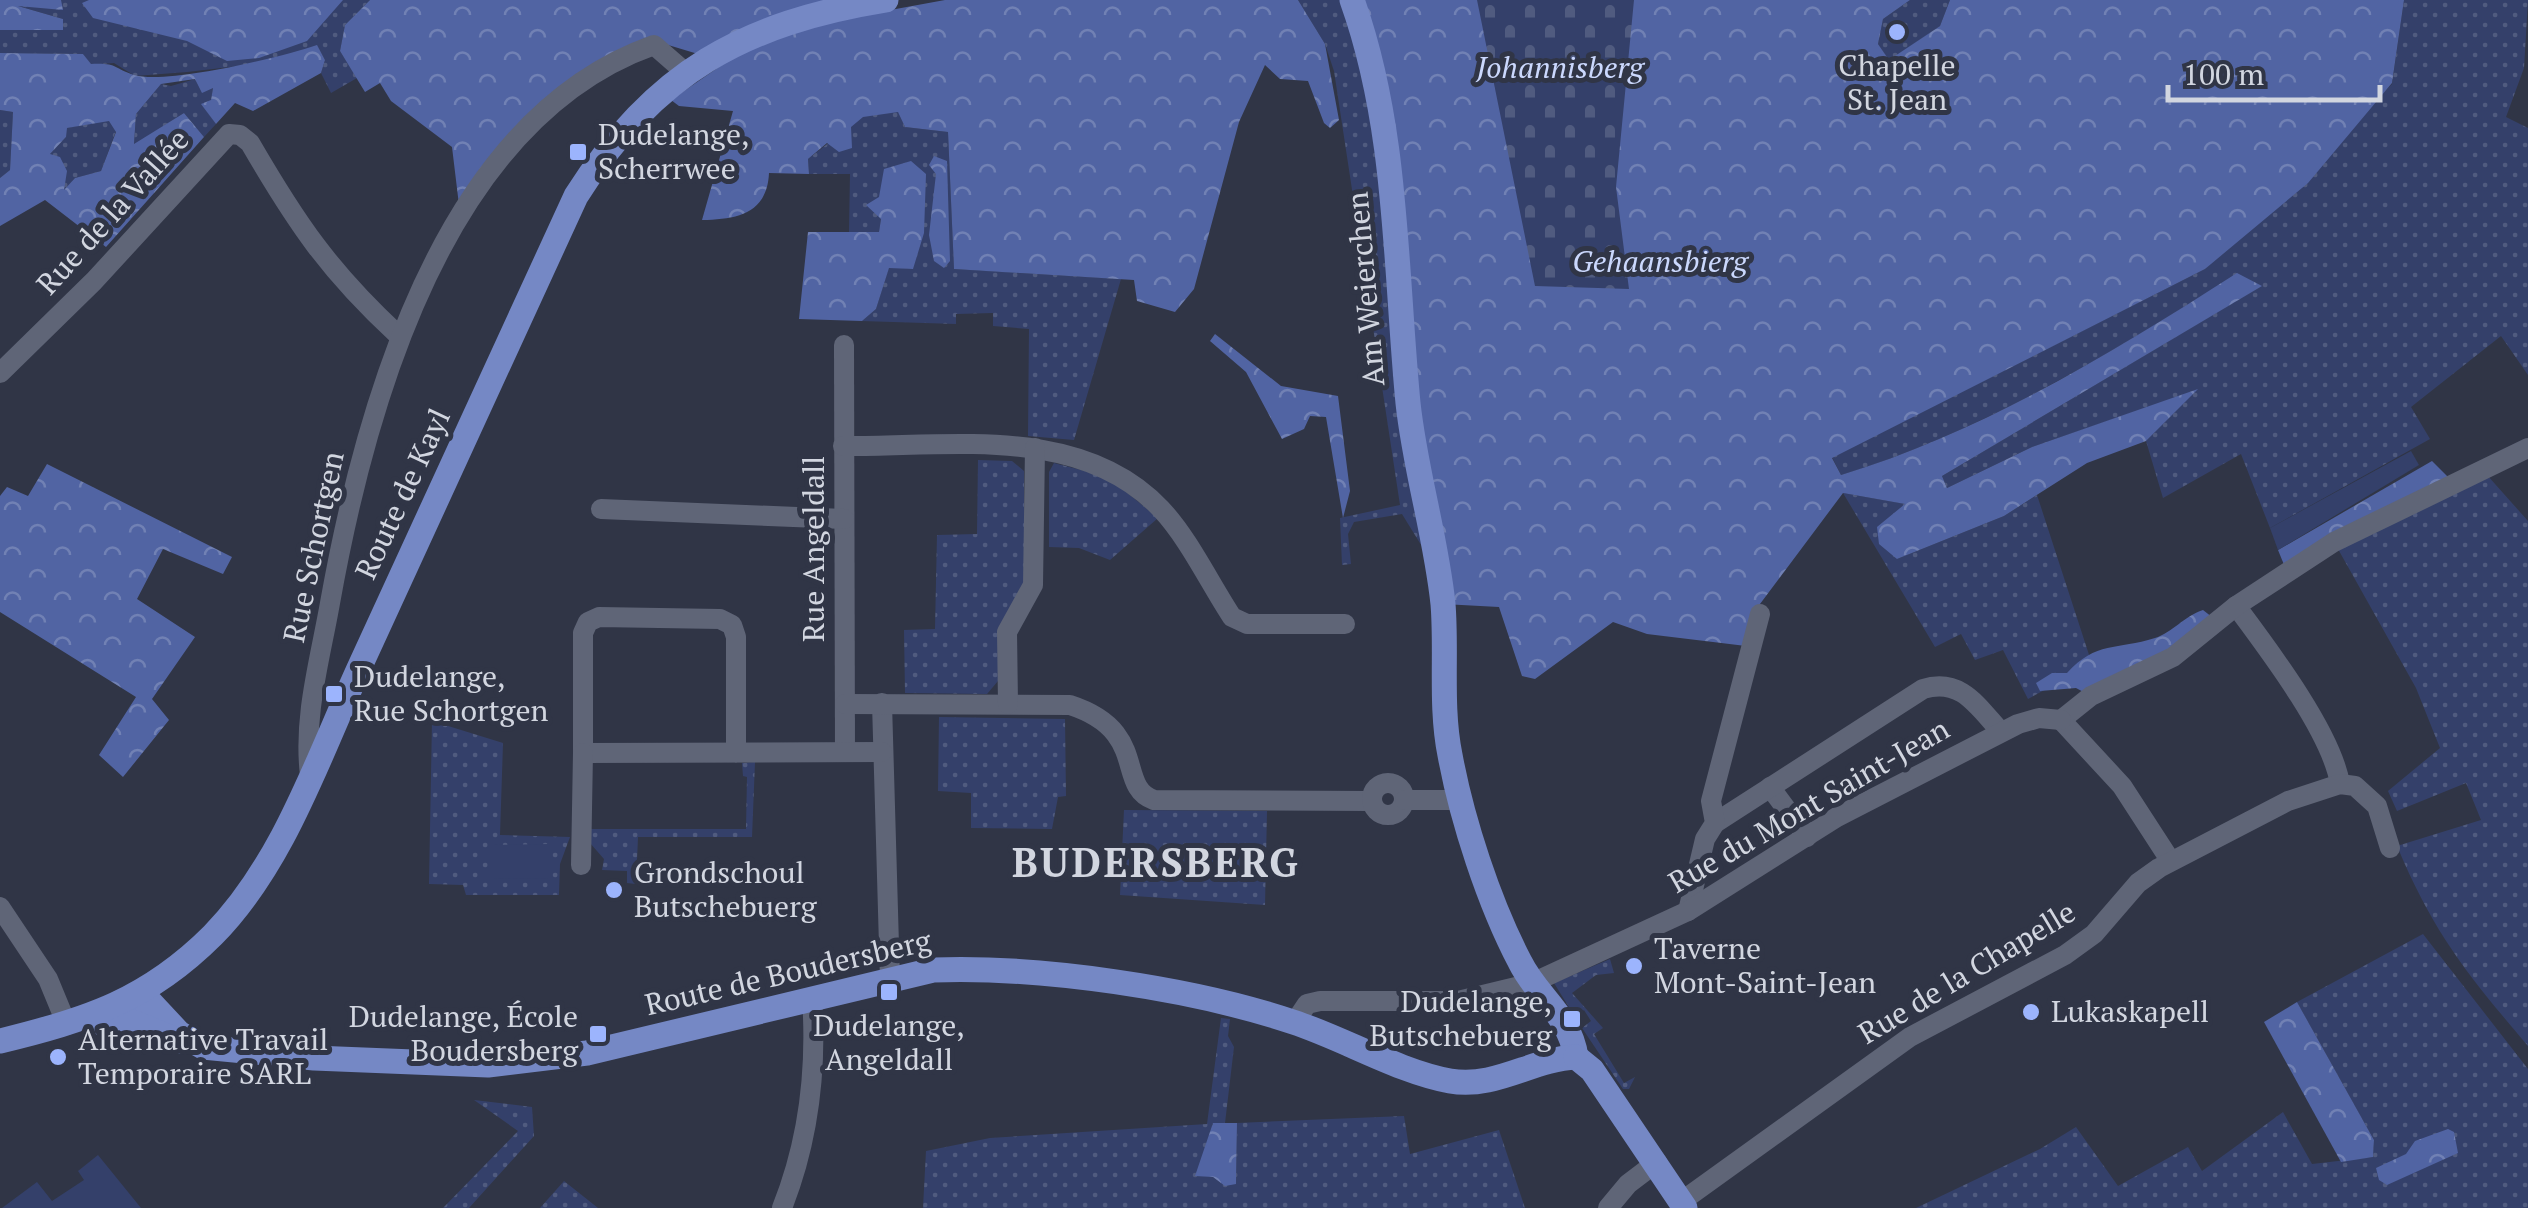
<svg xmlns="http://www.w3.org/2000/svg" width="2528" height="1208" viewBox="0 0 2528 1208" font-family="'PT Serif',serif">
  <style>
    .grass { fill: url(#grass-dots) }
    .forest { fill: url(#forest-crowns); fill-rule: evenodd }
    .cemetery { fill: url(#cemetery-stones) }
    .garden { fill: #34406a }
    .lines { fill: none; stroke-linecap: round; stroke-linejoin: round }
    .minor { stroke: #5f6577; stroke-width: 20 }
    .major { stroke: #7588c5; stroke-width: 25 }
    .poi-dot { fill: #9cb4fd; stroke: #303546; stroke-width: 4 }
    .labels { text-anchor: middle; stroke-width: 10; stroke-linejoin: round; paint-order: stroke }
    .poi-label { font-size: 30px; fill: #d2d6e0; stroke: #303546; text-anchor: start }
    .park-label { font-size: 30px; font-style: italic; fill: #cbd8fd; stroke: #303546 }
    .street-label { font-size: 30px; fill: #d2d6e0; stroke: #303546 }
    .district-label { font-size: 40px; font-weight: bold; letter-spacing: 2.5px; fill: #d2d6e0; stroke: #303546 }
  </style>
  <defs>
    <pattern id="grass-dots" width="8" height="8" patternUnits="userSpaceOnUse" patternTransform="scale(2.5)"><rect width="8" height="8" fill="#34406a"/><path d="M2 2h.1M6 6h.1" fill="none" stroke="#505b7f" stroke-width="1.8" stroke-linecap="round"/></pattern>
    <pattern id="forest-crowns" width="20" height="18" patternUnits="userSpaceOnUse" patternTransform="scale(2.5)"><rect width="20" height="18" fill="#5164a3"/><path d="M2 6a3 3 0 1 1 6 0M12 15a3 3 0 1 1 6 0" fill="none" stroke="#7181b4"/></pattern>
    <pattern id="cemetery-stones" width="16" height="16" patternUnits="userSpaceOnUse" patternTransform="scale(2.5)"><rect width="16" height="16" fill="#34406a"/><path d="M2 7V4a2 2 0 0 1 4 0v3zM10 15v-3a2 2 0 0 1 4 0v3z" fill="#505b7f"/></pattern>
  </defs>
  <rect width="100%" height="100%" fill="#303546"/>
  <g class="grass">
    <path d="M61,0H370L345,25L340,51L357,78L331,93L321,73L325,60L317,46L265,63L187,72L135,76L114,63L91,65L83,54L0,53V30L63,29V19L15,5Z"/>
    <path d="M1298,0H1352L1439,574L1402,514L1354,522L1348,534L1351,564L1342,565L1340,518L1400,505L1334,71L1325,44Z"/>
    <path d="M1910,0H1950L1940,26L1889,61L1878,44L1883,19Z"/>
    <path d="M2404,0H2528L2524,68L2506,117L2528,128V375L2501,336L2411,407L2430,439L2270,528L2241,454L2163,498L2146,441L2195,391L2032,447L1947,488L1942,476L2261,286L2237,274C2113,352 1982,432 1841,475L1832,457L2205,269L2392,84Z"/>
    <path d="M195,79L213,88L211,101L202,104L216,124L204,137L184,113L134,145L136,114L161,84L171,86Z"/>
    <path d="M0,110L13,112L10,170L0,178Z"/>
    <path d="M898,111L905,127L948,132L954,269L1121,279L1074,440L1028,436L1029,329L993,326V313L956,314V324L862,321L876,309L889,267L913,269L881,219L879,232H849L850,174H809L808,159L863,116Z"/>
    <path d="M109,120L116,131L101,171L75,178L63,192L49,155L66,137V128Z"/>
    <path d="M978,460L1012,461L1024,471V581L998,681L987,694L905,693L904,630L935,629L937,535L977,534Z"/>
    <path d="M1054,463L1108,477L1158,518L1110,560L1079,548L1049,547V472Z"/>
    <path d="M2487,475L2528,521V1046C2467,974 2434,934 2397,846L2481,820L2466,783L2397,811L2388,791L2440,748L2416,688L2338,549Z"/>
    <path d="M1843,493L1906,504L1897,559L2004,516L2037,495L2092,664L2028,699L2003,650L1975,660L1961,634L1935,647Z"/>
    <path d="M939,717L1065,719L1066,796L1058,797L1052,829L971,828V793L938,791Z"/>
    <path d="M432,721L503,743L500,835L570,837L560,864L559,895H466L463,885L429,884Z"/>
    <path d="M755,762L752,837H638L636,884L627,883V871L602,870L604,859L590,843L588,829H746L747,777L743,776L742,763Z"/>
    <path d="M1124,810L1267,811L1265,905L1120,895Z"/>
    <path d="M2423,934L2528,1069V1208H1916L2040,1149L2076,1127L2118,1186L2188,1147L2202,1171L2283,1112L2312,1164L2373,1157L2374,1140L2297,1002Z"/>
    <path d="M1610,959L1614,973L1596,975L1572,993L1603,1028L1594,1034L1624,1083L1635,1077L1629,1089H1623L1582,1028L1591,1021L1584,1010L1575,1017L1554,983Z"/>
    <path d="M1221,1018L1230,1019L1228,1036L1234,1047L1225,1123L1212,1124L1213,1177L1236,1184L1237,1123L1404,1116L1410,1154L1499,1130L1525,1208H923L926,1151L990,1138L1207,1124Z"/>
    <path d="M474,1100L532,1107L534,1136L469,1208H443L518,1131Z"/>
    <path d="M564,1181L598,1208H599H540Z"/>
  </g>
  <g class="forest">
    <path d="M0,0H61L63,10L18,6L63,19V30H0Z"/>
    <path d="M89,0H343L307,41L259,58L227,61L187,41L93,18L82,3Z"/>
    <path d="M370,0H829L698,54L645,38L576,76L548,98L516,128L459,205L452,147L391,101L380,83L365,92L340,51L345,25Z"/>
    <path d="M945,0H1298L1325,44L1339,120L1330,128L1324,123L1308,81L1280,79L1265,65L1239,122L1194,289L1175,312L1137,301L1134,280L954,269L948,132L905,127L898,112L863,117L851,127L852,148L839,152L827,143L808,159L809,174L769,173C767,214 737,219 702,220L733,111L679,106L671,100L738,54L792,28Z"/>
    <path d="M1353,0H1910L1883,19L1878,44L1889,60L1940,26L1950,0H2404L2392,83L2308,183L2205,269L1832,458L1841,475C1982,432 2114,352 2237,273L2262,286L1942,476L1947,488L2032,447L2198,389L2146,441L2087,463L2004,516L1897,559L1879,544L1877,527L1905,504L1843,493L1757,608L1746,646L1647,634L1613,622L1535,679L1522,676L1499,607L1443,604L1387,150Z"/>
    <path d="M317,45L325,60L321,73L253,111L235,103L216,124L201,104L211,100L213,88L202,93L195,79L161,84L136,114L134,144L184,113L204,137L106,247L45,200L0,226V178L10,170L13,112L0,110V53L83,54L91,64C119,63 112,68 134,75C167,85 282,57 317,45ZM109,121L116,132L101,171L75,178L64,190L67,171L60,157L50,154L66,137L67,128Z"/>
    <path d="M934,156L947,161L950,261L944,268L934,261L929,235L936,174L929,165Z"/>
    <path d="M911,161L926,174L924,233L913,269L889,268L876,309L862,321L799,319L808,232H879L881,219L866,205L879,197L884,169Z"/>
    <path d="M1215,334L1281,386L1338,396L1350,491L1343,518L1326,417L1310,416L1304,429L1282,439L1246,372L1210,341Z"/>
    <path d="M2432,461L2453,482L2287,572L2278,550Z"/>
    <path d="M47,464L232,557L223,574L163,549L137,599L195,637L152,699L169,720L123,777L99,755L136,697L0,612V496L7,487L28,496Z"/>
    <path d="M2203,610L2217,621L2091,696L2076,688L2040,691L2036,683L2052,673H2067C2096,641 2117,650 2155,638C2172,633 2184,616 2203,610Z"/>
    <path d="M2297,1002L2374,1140L2373,1157L2341,1162L2264,1022Z"/>
    <path d="M1213,1123H1237L1236,1184L1225,1186L1213,1177L1195,1176Z"/>
    <path d="M2448,1129L2454,1132L2458,1153L2387,1185L2379,1180L2376,1168L2406,1154L2415,1141Z"/>
  </g>
  <path class="cemetery" d="M1477,0H1634L1616,187L1629,289L1535,286Z"/>
  <g class="garden">
    <path d="M2411,451L2419,465L2278,550L2270,528Z"/>
    <path d="M550,844V878L492,879V845Z"/>
    <path d="M98,1155L141,1208H2L37,1182L52,1201L84,1180L78,1171Z"/>
  </g>
  <g class="lines">
    <g class="minor">
      <path d="M844,345L845,752"/>
      <path d="M0,373L94,281L229,134L240,135L250,143C297,224 329,271 398,335"/>
      <path d="M843,446C950,447 1081,424 1161,509C1189,539 1209,582 1232,617L1247,624H1345"/>
      <path d="M601,509L844,519"/>
      <path d="M2236,606C2268,649 2332,733 2340,784"/>
      <path d="M882,703L890,980"/>
      <path d="M845,704L1070,705C1150,731 1115,786 1154,800L1372,801"/>
      <path d="M1008,704L1007,632L1033,585L1035,448"/>
      <path d="M2061,720L2091,696L2173,657L2236,606L2334,542L2528,448"/>
      <path d="M2061,720L2122,786L2170,860"/>
      <path d="M736,753V637L732,625L720,619L599,617L588,622L583,633V753L882,752"/>
      <path d="M310,775C303,717 320,660 330,603C365,407 444,119 654,45L686,73"/>
      <circle cx="1388" cy="799" r="16"/>
      <path d="M1770,787L1807,837"/>
      <path d="M1405,800H1459"/>
      <path d="M1715,823L1923,689C1961,677 1978,707 2001,732"/>
      <path d="M581,865L583,753"/>
      <path d="M0,907L48,979L67,1025"/>
      <path d="M1688,911L1705,839L1715,823L1711,801L1760,614"/>
      <path d="M1295,1022L1307,1004L1320,1001H1458L1532,983L1688,911L1837,817L2018,724L2039,718L2061,720"/>
      <path d="M1682,1201L1910,1037L2065,955L2094,934L2138,883L2159,868L2288,801L2340,784L2355,786L2377,806L2390,848"/>
      <path d="M782,1208C809,1140 817,1070 812,998"/>
      <path d="M1608,1208L1628,1184L1657,1162"/>
    </g>
    <g class="major">
      <path d="M1352,0C1398,128 1395,268 1408,403C1415,470 1436,536 1443,604C1447,653 1440,706 1450,755C1462,820 1489,903 1520,962C1537,997 1570,1015 1576,1057"/>
      <path d="M134,998L151,1003L179,1033L203,1047L314,1058L488,1065L587,1053L933,970C1040,966 1192,988 1293,1022C1345,1039 1397,1071 1450,1081C1496,1089 1532,1059 1576,1057"/>
      <path d="M93,1022H133L179,1041"/>
      <path d="M0,1041C87,1020 148,1000 213,935C284,863 319,755 361,664C432,508 504,352 576,196C654,72 744,23 886,0"/>
      <path d="M1576,1057L1592,1070L1685,1208"/>
    </g>
  </g>
  <g class="poi-dot">
    <circle cx="1897" cy="32" r="10"/>
    <rect x="568" y="142" width="20" height="20" rx="5"/>
    <rect x="324" y="684" width="20" height="20" rx="5"/>
    <circle cx="614" cy="890" r="10"/>
    <circle cx="1634" cy="966" r="10"/>
    <rect x="879" y="982" width="20" height="20" rx="5"/>
    <circle cx="2031" cy="1012" r="10"/>
    <rect x="1562" y="1009" width="20" height="20" rx="5"/>
    <rect x="588" y="1024" width="20" height="20" rx="5"/>
    <circle cx="58" cy="1057" r="10"/>
  </g>
  <g class="labels">
    <g class="poi-label">
      <text x="1897" y="76" text-anchor="middle">Chapelle<tspan x="1897" dy="34">St. Jean</tspan></text>
      <text x="598" y="145">Dudelange,<tspan x="598" dy="34">Scherrwee</tspan></text>
      <text x="354" y="687">Dudelange,<tspan x="354" dy="34">Rue Schortgen</tspan></text>
      <text x="634" y="883">Grondschoul<tspan x="634" dy="34">Butschebuerg</tspan></text>
      <text x="1654" y="959">Taverne<tspan x="1654" dy="34">Mont-Saint-Jean</tspan></text>
      <text x="1552" y="1012" text-anchor="end">Dudelange,<tspan x="1552" dy="34">Butschebuerg</tspan></text>
      <text x="2051" y="1022">Lukaskapell</text>
      <text x="578" y="1027" text-anchor="end">Dudelange, École<tspan x="578" dy="34">Boudersberg</tspan></text>
      <text x="889" y="1036" text-anchor="middle">Dudelange,<tspan x="889" dy="34">Angeldall</tspan></text>
      <text x="78" y="1050">Alternative Travail<tspan x="78" dy="34">Temporaire SARL</tspan></text>
    </g>
    <g class="park-label">
      <text x="1560" y="78">Johannisberg</text>
      <text x="1660" y="272">Gehaansbierg</text>
    </g>
    <g class="street-label">
      <text transform="translate(113 212) rotate(-48)" y="10">Rue de la Vallée</text>
      <text transform="translate(1366 289) rotate(-95)" y="10">Am Weierchen</text>
      <text transform="translate(403 494) rotate(-65)" y="10">Route de Kayl</text>
      <text transform="translate(314 547) rotate(-78)" y="10">Rue Schortgen</text>
      <text transform="translate(814 549) rotate(-90)" y="10">Rue Angeldall</text>
      <text transform="translate(1809 806) rotate(-30)" y="10">Rue du Mont Saint-Jean</text>
      <text transform="translate(788 973) rotate(-13)" y="10">Route de Boudersberg</text>
      <text transform="translate(1967 973) rotate(-31)" y="10">Rue de la Chapelle</text>
    </g>
    <g class="district-label">
      <text x="1156" y="877">BUDERSBERG</text>
    </g>
  </g>
  <path d="M2168 85v15h212v-15" fill="none" stroke="#d2d6e0" stroke-width="5"/>
  <text x="2183" y="85" font-size="30" fill="#d2d6e0" stroke="#303546" stroke-width="8" paint-order="stroke">100 m</text>
</svg>
